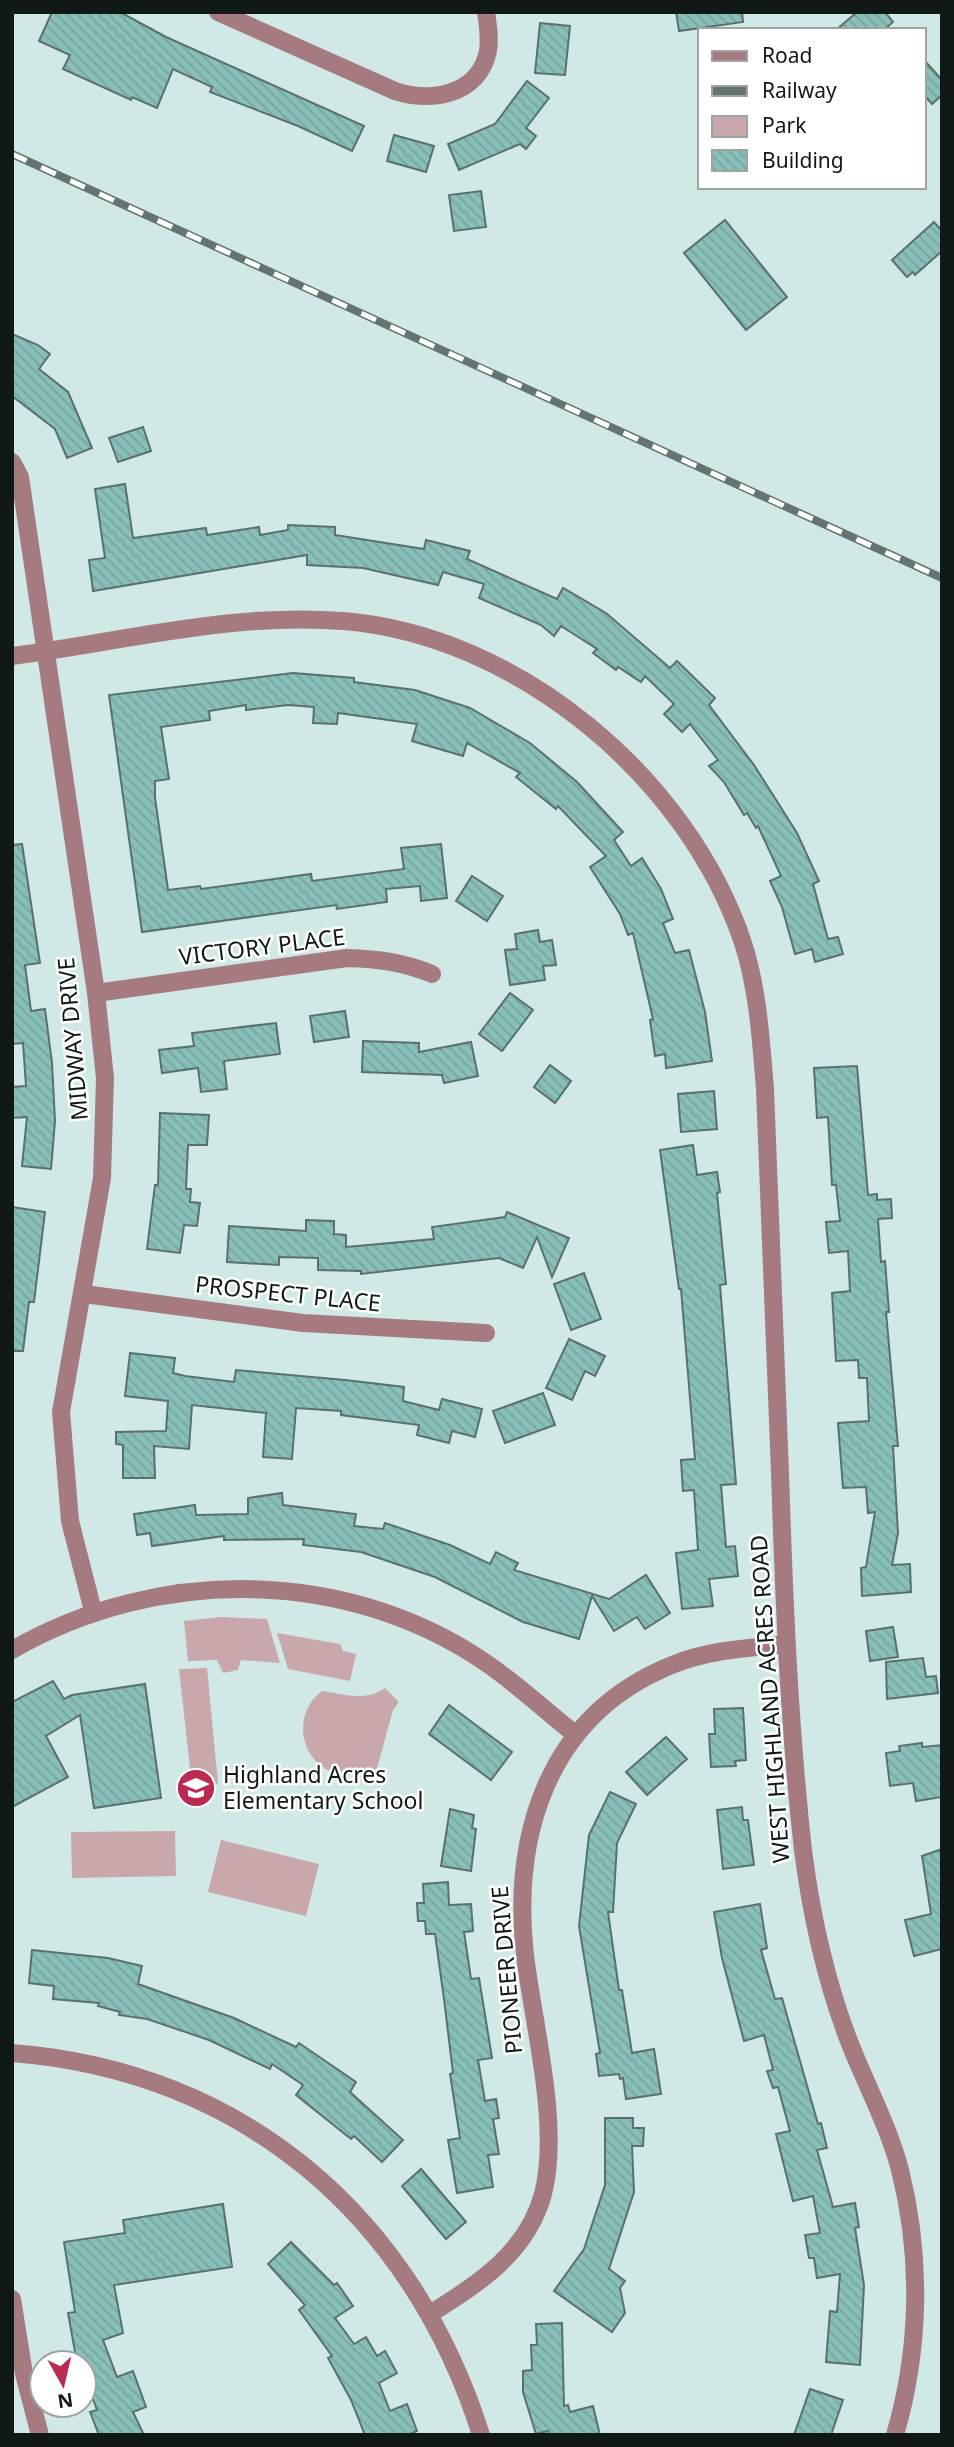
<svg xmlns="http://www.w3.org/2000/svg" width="954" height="2447" viewBox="0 0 954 2447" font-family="'Noto Sans',sans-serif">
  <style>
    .green { fill: #c9a8ab }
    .building { fill: url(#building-back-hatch); stroke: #5a706d; stroke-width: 2 }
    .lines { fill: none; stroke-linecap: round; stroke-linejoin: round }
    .minor { stroke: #a57b80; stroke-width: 18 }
    .rail-casing { stroke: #647472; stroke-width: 8 }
    .rail { stroke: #fff; stroke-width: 5; stroke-dasharray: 16; stroke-linecap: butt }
    .labels { text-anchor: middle; stroke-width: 5; stroke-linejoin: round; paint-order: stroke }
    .street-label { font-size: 23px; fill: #101918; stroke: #fff }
    .poi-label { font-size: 23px; fill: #101918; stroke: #fff; text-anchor: start }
  </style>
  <defs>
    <pattern id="building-back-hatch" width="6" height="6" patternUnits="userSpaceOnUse" patternTransform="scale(1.75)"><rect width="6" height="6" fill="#89bfb9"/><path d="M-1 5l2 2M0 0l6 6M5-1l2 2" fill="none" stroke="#75a49e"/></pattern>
  </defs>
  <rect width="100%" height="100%" fill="#d1e9e6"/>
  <g class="green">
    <path d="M221,1617L267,1619L280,1663L241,1660L238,1670L223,1673L217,1660L188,1661L184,1621Z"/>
    <path d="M277,1633L340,1644L343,1651L356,1654L350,1681L288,1669Z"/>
    <path d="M207,1668L218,1784L192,1786L179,1669Z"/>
    <path d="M385,1688L399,1702L393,1710L376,1772C363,1774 345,1778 332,1772C298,1758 293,1712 322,1691C343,1694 366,1702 385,1688Z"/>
    <path d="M175,1831L176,1876L72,1878L71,1832Z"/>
    <path d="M221,1840L319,1864L306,1916L208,1892Z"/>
  </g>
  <g class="building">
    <path d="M52,12H120L166,37L364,126L352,151L298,126L210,92L212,87L173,69L157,108L132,97L131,100L63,69L70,55L39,41Z"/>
    <path d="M676,12H742L743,22L679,31Z"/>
    <path d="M857,12H885L893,22L884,30H836Z"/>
    <path d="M540,23L570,26L565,75L535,73Z"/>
    <path d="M924,60L942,80V95L932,104L924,95Z"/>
    <path d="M527,81L549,98L526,128L536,136L526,149L520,144L459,170L448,144L495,124Z"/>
    <path d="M394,135L434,146L426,172L387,161Z"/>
    <path d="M481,191L486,227L454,231L449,195Z"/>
    <path d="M725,220L787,297L746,330L684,253Z"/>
    <path d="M934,222L942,231V251L915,275L913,272L907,277L892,260Z"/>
    <path d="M12,334L38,345L50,354L39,369L68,392L92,448L67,458L55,429L12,396Z"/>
    <path d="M143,427L151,451L118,462L109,438Z"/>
    <path d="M125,484L133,538L206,528L207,535L259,527L260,535L288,530V525L335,527V535L424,549L426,540L470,551L467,559L557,599L563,588L606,613L670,668L677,661L715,698L709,705L754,765L797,833L819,881L813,884L828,939L838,937L843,954L815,962L812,949L795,954L782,907L770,881L781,876L758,826L756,828L747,813L744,815L724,782L709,766L718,760L690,724L682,732L664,714L674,704L645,676L641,682L618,667L616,670L593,653L597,649L561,626L554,636L541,625L479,598L484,584L443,572L438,585L363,568L307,565V555L93,591L89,560L105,558L95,489Z"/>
    <path d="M293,673L354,678V682L415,690L470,708L530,743L577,782L623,832L614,840L631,866L642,858L661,889L673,919L663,923L675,953L689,950L705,1012L712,1061L666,1068L665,1054L655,1056L650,1020L653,1019L633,933L628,935L620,914L590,867L606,856L558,806L556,809L516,777L520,773L467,743L463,756L412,741L417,724L338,713L337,724L313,723L314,707L288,705L246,710V705L209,711L210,720L161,727L169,779L155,781V798L168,890L200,886L201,889L311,874L312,881L404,869L401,848L441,844L447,898L421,901L420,886L386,889L387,902L337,909L336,905L142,932L109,695Z"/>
    <path d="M22,844L40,963L25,965L31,1011L45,1009L52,1063L55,1121L51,1169L22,1166L27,1117L12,1118V1087L26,1086L23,1043L12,1044V845Z"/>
    <path d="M472,876L503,896L487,921L456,901Z"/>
    <path d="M538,930L540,942L552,940L556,965L543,966L545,980L510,985L505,950L517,949L515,934Z"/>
    <path d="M510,993L533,1010L502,1051L479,1034Z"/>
    <path d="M345,1011L349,1037L314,1042L310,1016Z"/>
    <path d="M276,1023L280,1054L224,1061L227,1089L201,1092L198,1068L162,1073L159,1050L194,1046L192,1033Z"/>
    <path d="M363,1041L419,1043V1052L471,1042L478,1076L444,1083L442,1075L362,1072Z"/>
    <path d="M550,1065L571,1081L555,1103L534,1087Z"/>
    <path d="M857,1066L868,1195L877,1194V1200L891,1199L892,1218L878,1219L881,1262L885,1261L889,1312H886L898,1446H893L898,1533L892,1565L910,1564L911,1592L862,1596L861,1568L866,1567L875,1512L868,1513L866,1487L843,1488L838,1423L869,1421L867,1378H859L858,1360L836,1361L832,1293L850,1291L848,1251L829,1253L826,1222L840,1221L836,1185H832L828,1117L817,1118L814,1068Z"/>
    <path d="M714,1091L717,1129L681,1132L678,1094Z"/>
    <path d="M160,1113L209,1115L207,1145H188L186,1189H191L190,1202L200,1203L197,1226L184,1225L180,1253L147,1249L155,1185H158Z"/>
    <path d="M693,1145L697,1175L717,1172L720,1192L717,1193L726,1284L720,1285L736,1484L721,1485L726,1547L735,1546L738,1576L709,1579L713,1606L682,1609L676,1553L698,1550L694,1490L683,1491L681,1460L695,1459L681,1289H679L660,1150Z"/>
    <path d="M12,1207L45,1212L34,1302H29L23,1351H12Z"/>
    <path d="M507,1212L569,1238L552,1277L537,1237L523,1268L499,1258L361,1274V1271L318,1270V1258L279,1257V1265L227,1262L229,1226L306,1231V1220L334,1221V1234L346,1235V1247L434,1239L432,1227L505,1217Z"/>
    <path d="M584,1273L601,1319L571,1330L554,1284Z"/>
    <path d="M569,1339L605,1356L595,1376L585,1371L572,1400L546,1388Z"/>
    <path d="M130,1353L175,1358L173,1373L185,1376L234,1382L236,1370L345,1380L404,1387L403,1401L439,1410L442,1399L482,1409L475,1437L452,1431L449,1443L417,1435L419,1425L341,1415V1411L296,1408L292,1459L263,1457L266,1413L192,1405L189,1449L154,1446L155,1478H123V1445L116,1444V1432L166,1431L168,1401L125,1396Z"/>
    <path d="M543,1393L555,1425L505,1443L493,1411Z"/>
    <path d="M282,1493L283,1505L356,1514L354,1526L383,1529L385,1523L450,1545L490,1564L496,1552L518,1563L514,1570L609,1599L646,1575L670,1613L645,1629L637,1617L614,1631L592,1596L579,1639L523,1622L435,1577L361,1552L303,1545L304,1539L224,1540V1536L152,1546L150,1533L137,1535L134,1514L195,1505L196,1515L248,1514V1498Z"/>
    <path d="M893,1627L898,1657L870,1661L866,1631Z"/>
    <path d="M923,1658L926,1677L936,1676L938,1693L887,1699L886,1662Z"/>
    <path d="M53,1681L64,1699L72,1695L145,1684L161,1798L94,1808L80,1715L46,1736L68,1777L12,1807V1702Z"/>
    <path d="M449,1705L512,1752L491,1780L429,1734Z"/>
    <path d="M743,1708L746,1760L735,1761L736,1766L711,1767L709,1734H715L714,1709Z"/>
    <path d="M666,1737L687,1759L647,1795L626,1772Z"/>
    <path d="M922,1743V1747L942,1745V1797L916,1801L913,1783L890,1786L886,1753L900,1751L899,1746Z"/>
    <path d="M610,1792L636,1804L617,1843L613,1912H608L619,1990H622L632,2053L654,2049L661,2094L626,2099L623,2078L620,2079L619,2074L599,2076L596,2054L600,2053L579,1926L589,1835Z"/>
    <path d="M742,1807L743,1820H748L754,1865L723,1869L717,1810Z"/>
    <path d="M450,1809L474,1815L472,1828L476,1829L471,1871L441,1866Z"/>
    <path d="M942,1849V1949L914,1956L905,1920L931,1914L922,1856Z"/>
    <path d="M448,1882L449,1905L471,1904L473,1931L464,1932L471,1979L479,1978L492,2058L478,2060L485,2101L496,2099L499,2118L493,2119L499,2154L488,2155L493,2187L457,2193L448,2140L460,2138L450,2074L453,2073L444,1999L435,1934H426L425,1921H418L417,1903H424L423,1884Z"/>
    <path d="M760,1904L767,1948L761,1950L775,1999L782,1998L818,2124L821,2123L827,2148L817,2150L833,2207L855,2203L859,2227L855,2228L864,2285L860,2365L826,2362L830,2311L837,2312L840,2274L817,2278L814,2258H809L805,2235L820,2233L813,2196L793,2201L776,2134L790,2131L778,2087L773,2088L767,2071L773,2070L764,2035L744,2041L722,1958L714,1912Z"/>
    <path d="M32,1950L108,1958L142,1966L138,1984L234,2018L296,2047L299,2043L356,2082L350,2092L403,2140L382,2162L354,2136L351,2139L296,2095L303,2085L272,2064L270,2069L209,2040L147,2019L119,2015L120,2012L98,2006L99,2003L53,1999L54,1986L29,1983Z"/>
    <path d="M605,2118H633V2128H644L643,2146H632L634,2192L609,2269L625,2281L620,2288L625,2313L612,2332L554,2291L584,2249L605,2185Z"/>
    <path d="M421,2169L466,2222L446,2239L402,2186Z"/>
    <path d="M223,2204L232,2267L114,2285L123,2333L103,2340L117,2377L133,2371L146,2407L133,2412L144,2435H99L90,2412L97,2410L84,2374V2363H77L68,2313L75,2312L64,2242L125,2233L123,2220Z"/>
    <path d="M291,2242L334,2285L337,2283L353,2306L335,2318L354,2344L366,2337L377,2356L385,2351L397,2373L379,2383L390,2411L407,2404L417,2431L408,2435H365L351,2400L328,2358L332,2356L299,2310L305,2305L268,2264Z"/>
    <path d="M562,2323L564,2406L568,2405L570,2412L593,2406L600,2435H549L548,2431L536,2434L523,2392V2371L532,2370L531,2345H537L536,2324Z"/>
    <path d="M810,2389L843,2400L831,2435H794Z"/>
  </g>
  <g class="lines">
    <g class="minor">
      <path d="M218,12L395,91C431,103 479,95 488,51C490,38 488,25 486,12"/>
      <path d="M12,462L20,477L96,993L105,1078L102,1178L61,1412L70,1521L93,1611"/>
      <path d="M12,656C121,642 233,612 343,621C518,635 688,778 743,943C758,989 761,1041 765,1089C770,1217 775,1345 780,1473C784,1599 789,1725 803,1850C811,1913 825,1977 847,2036C864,2081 888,2124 900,2170C922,2258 920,2349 895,2435"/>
      <path d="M96,993L347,958C378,959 403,962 432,974"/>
      <path d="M84,1294L303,1323L486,1333"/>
      <path d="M12,1650C158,1566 349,1567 489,1665C519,1686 547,1712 576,1735"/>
      <path d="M12,2053C243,2071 412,2216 481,2435"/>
      <path d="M12,2299L24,2374L40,2435"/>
      <path d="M430,2314C479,2283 527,2253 543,2194C560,2128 535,2031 526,1963C510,1838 546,1716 672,1665C708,1650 748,1648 786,1644"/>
    </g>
    <g class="rail-casing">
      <path id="rail" d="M12,154L942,578"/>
    </g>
    <use href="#rail" class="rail"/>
  </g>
  <defs>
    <g id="school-disc" transform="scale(2.0125)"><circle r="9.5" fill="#ba2a51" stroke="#fff"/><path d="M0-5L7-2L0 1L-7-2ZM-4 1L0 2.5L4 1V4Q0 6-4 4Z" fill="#fff"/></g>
  </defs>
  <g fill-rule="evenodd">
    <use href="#school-disc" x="196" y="1788"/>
  </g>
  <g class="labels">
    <g class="street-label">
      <text transform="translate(262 947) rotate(-7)" y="8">VICTORY PLACE</text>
      <text transform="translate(73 1039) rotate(-95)" y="8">MIDWAY DRIVE</text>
      <text transform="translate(288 1294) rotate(6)" y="8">PROSPECT PLACE</text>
      <text transform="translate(770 1699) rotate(-94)" y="8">WEST HIGHLAND ACRES ROAD</text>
      <text transform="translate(507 1970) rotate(-95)" y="8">PIONEER DRIVE</text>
    </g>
    <g class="poi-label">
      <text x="223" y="1783">Highland Acres<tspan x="223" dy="26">Elementary School</tspan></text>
    </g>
  </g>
  <rect width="954" height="2447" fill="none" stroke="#101918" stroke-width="28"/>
  <rect x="698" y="28" width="228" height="161" fill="#ffffff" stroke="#9fa3a3" stroke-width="2"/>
  <rect x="712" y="51" width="35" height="10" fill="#a57b80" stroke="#9fa3a3" stroke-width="2"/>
  <text x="762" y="63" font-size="21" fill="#101918">Road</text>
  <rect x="712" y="86" width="35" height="10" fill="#647472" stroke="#9fa3a3" stroke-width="2"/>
  <text x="762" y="98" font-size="21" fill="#101918">Railway</text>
  <rect x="712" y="116" width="35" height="21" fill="#c9a8ab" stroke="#9fa3a3" stroke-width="2"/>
  <text x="762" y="133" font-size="21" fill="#101918">Park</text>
  <rect x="712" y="150" width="35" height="21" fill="url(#building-back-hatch)" stroke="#9fa3a3" stroke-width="2"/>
  <text x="762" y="168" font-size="21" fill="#101918">Building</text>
  <g transform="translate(63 2384) rotate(172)"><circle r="33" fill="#ffffff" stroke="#9fa3a3" stroke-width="2"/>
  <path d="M0-5L12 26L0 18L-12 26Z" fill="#ba2a51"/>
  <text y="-10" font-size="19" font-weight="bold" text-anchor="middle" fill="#101918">N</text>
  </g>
</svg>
